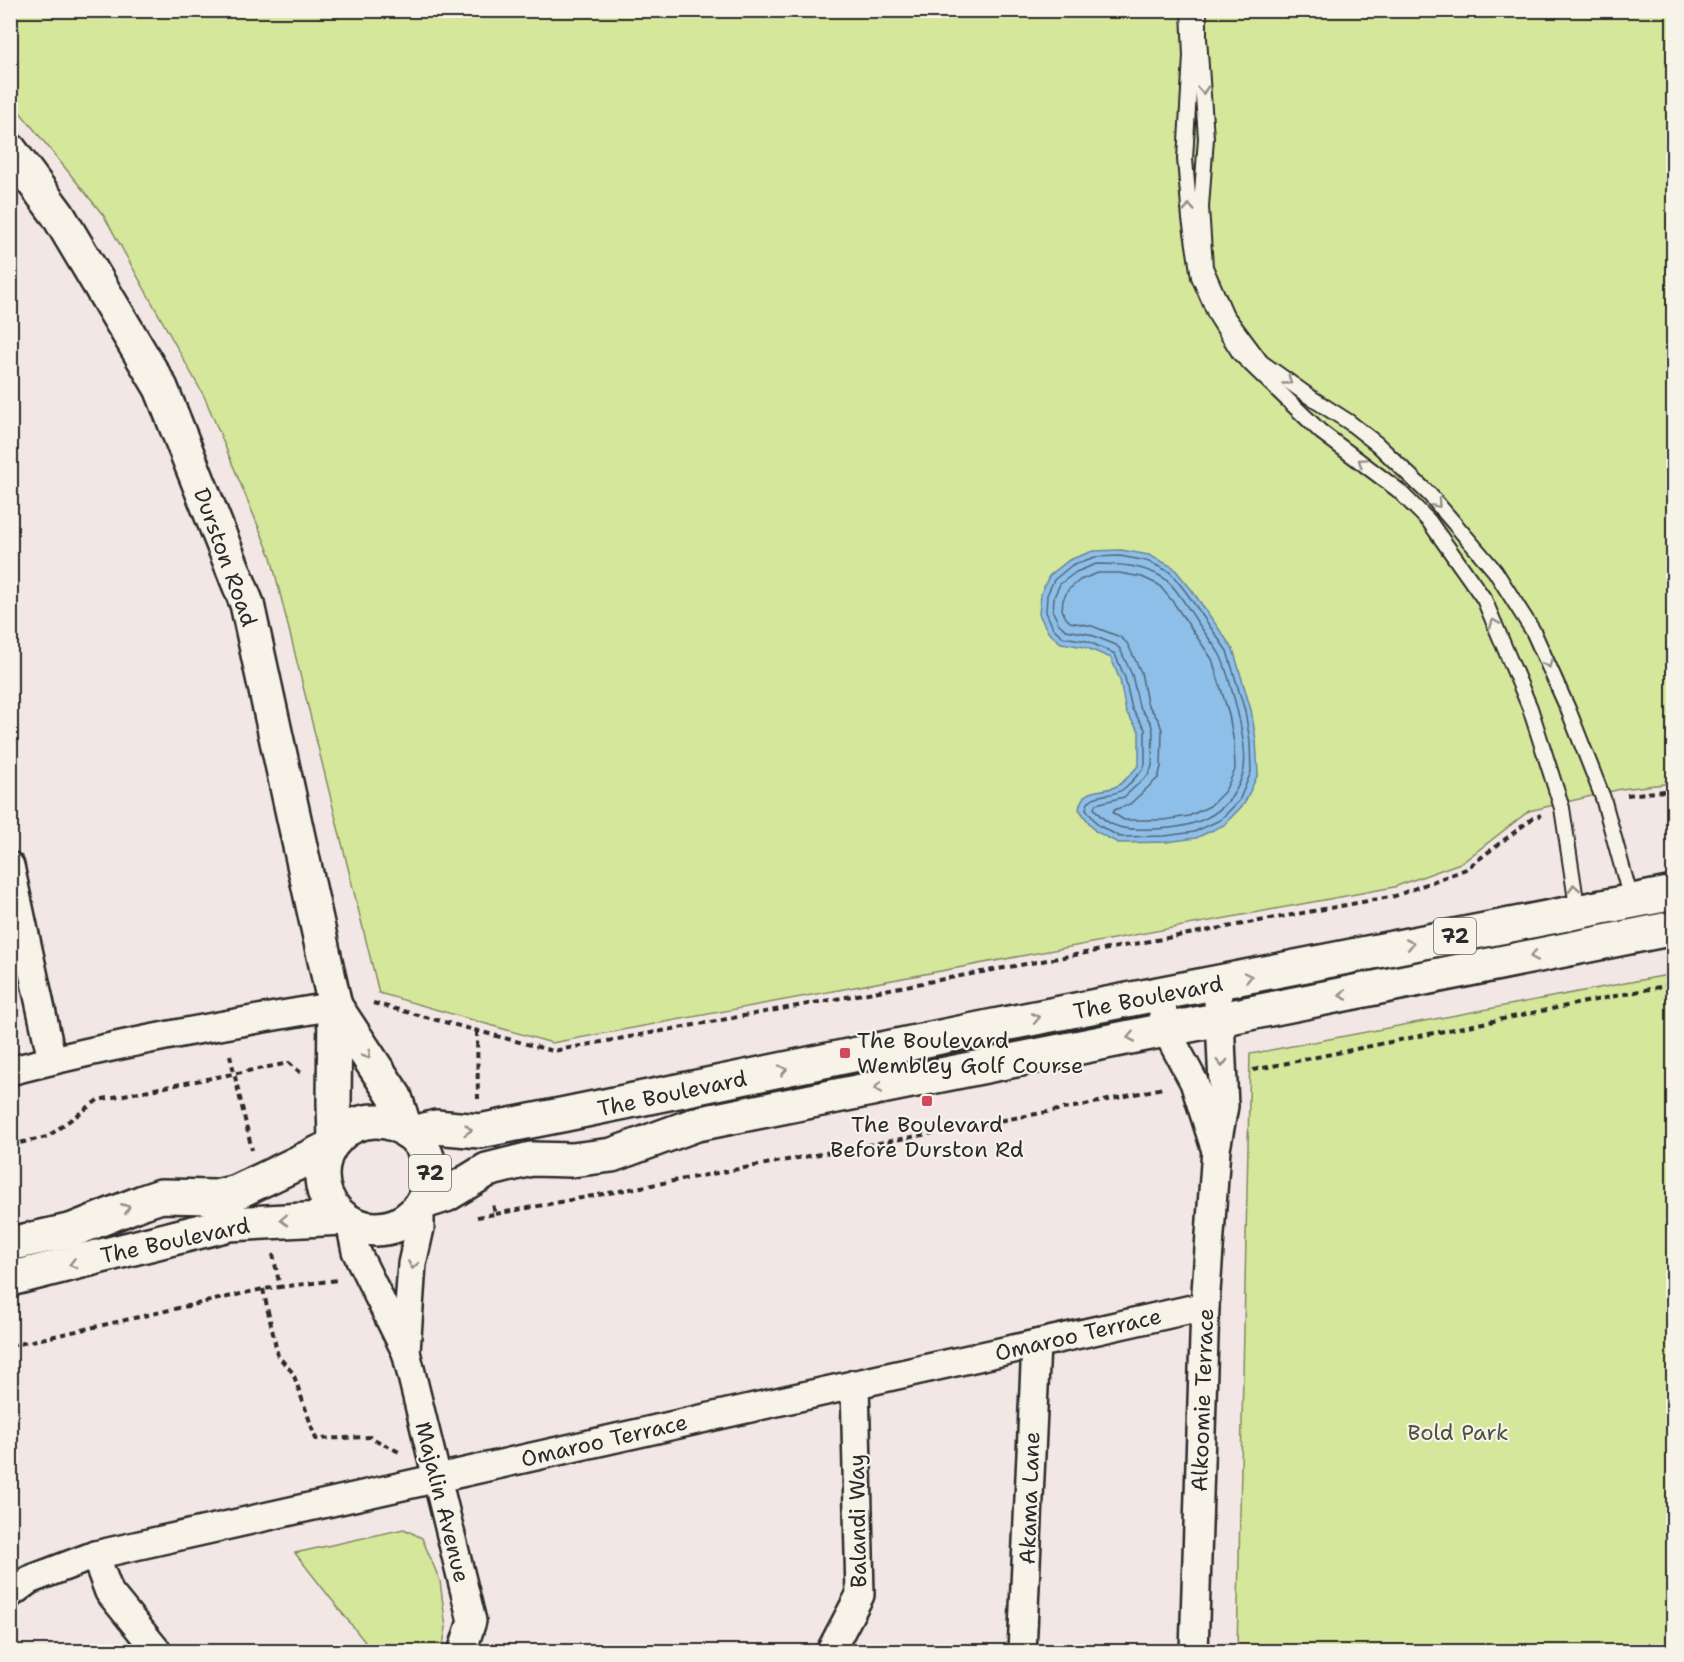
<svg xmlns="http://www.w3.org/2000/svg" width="1684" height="1662" viewBox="0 0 1684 1662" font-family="'Shantell Sans',sans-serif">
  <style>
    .green { fill: #d5e79b; stroke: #808963; stroke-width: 1.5 }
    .water { fill: #8dbfe9; stroke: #66849d; stroke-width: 1.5 }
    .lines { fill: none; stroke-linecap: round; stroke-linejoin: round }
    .shore { stroke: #526677; stroke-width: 1.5 }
    .service-casing { stroke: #2b2b2b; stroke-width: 18 }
    .minor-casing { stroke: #2b2b2b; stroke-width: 32 }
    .tertiary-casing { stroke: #2b2b2b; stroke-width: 38 }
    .primary-casing { stroke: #2b2b2b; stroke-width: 38 }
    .path { stroke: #2b2b2b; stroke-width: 4; stroke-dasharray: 6 4.5; stroke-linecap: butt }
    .service { stroke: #f7f3e8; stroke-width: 14 }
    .minor { stroke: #f7f3e8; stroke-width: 27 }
    .tertiary { stroke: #f7f3e8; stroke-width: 33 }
    .primary { stroke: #f7f3e8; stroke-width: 33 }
    .oneway { stroke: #918f8a }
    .poi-dot { fill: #d1495b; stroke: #f7f3e8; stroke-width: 2 }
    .labels { text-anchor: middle; stroke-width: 4.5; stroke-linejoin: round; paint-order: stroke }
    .shield { fill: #f7f3e8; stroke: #686764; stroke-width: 1.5 }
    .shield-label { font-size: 21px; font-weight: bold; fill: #2b2b2b }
    .street-label { font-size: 22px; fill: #2b2b2b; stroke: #f7f3e8 }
    .poi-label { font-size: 22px; fill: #2b2b2b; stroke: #f7f3e8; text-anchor: start }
    .park-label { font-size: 22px; fill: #4d5141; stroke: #f7f3e8 }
  </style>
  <rect width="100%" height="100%" fill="#f3e7e6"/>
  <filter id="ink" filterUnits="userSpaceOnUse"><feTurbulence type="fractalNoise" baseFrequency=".0167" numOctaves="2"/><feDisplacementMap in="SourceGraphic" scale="12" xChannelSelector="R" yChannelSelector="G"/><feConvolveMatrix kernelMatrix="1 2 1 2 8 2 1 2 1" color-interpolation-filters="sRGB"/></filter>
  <g filter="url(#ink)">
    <g class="green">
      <path d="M10,11H1673V783L1621,789L1529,811L1463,862L1394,887L552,1043L379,993L271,557L205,398L104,216L11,101Z"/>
      <path d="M1673,974V1651H1237L1250,1054Z"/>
      <path d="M404,1529L422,1538L440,1581L446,1628L443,1645L440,1651H372L295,1553Z"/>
    </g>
    <path class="water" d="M1121,550L1149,555L1173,567L1191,589L1233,649L1251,710L1256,740L1258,774L1244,804L1224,825L1196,838L1166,842L1118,843L1095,831L1079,809C1083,785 1101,794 1117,786C1125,782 1133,771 1139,765V731L1126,712L1120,680L1111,658L1085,647L1061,643L1048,632L1039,614L1041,594L1049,576L1069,560L1093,551Z"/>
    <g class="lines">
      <g class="shore">
        <path d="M1120,556L1147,561L1170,572L1186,592L1227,651L1245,711L1250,741L1251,772L1239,801L1220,820L1194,832L1165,836L1120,837L1098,825L1086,809C1089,791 1110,798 1122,790C1130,784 1137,776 1143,769L1145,765V729L1132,709L1125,678L1115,654L1087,641L1063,637L1053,628L1046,612L1047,595L1054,580L1072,565L1095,557Z"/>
        <path d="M1096,564C1119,564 1141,565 1162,577C1175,585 1187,607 1196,620C1203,631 1212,642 1219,653C1227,667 1230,686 1235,701C1239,717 1248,757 1243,773C1231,815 1195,828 1155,829C1130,830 1109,831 1094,808L1096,804L1124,797L1149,774L1152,766L1153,731L1151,723L1139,706L1132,675L1120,649L1116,645L1089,634L1066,630L1059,624L1053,612L1054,597L1060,584L1076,572Z"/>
        <path d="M1098,573H1119L1142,577L1159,585L1173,602L1212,659L1229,715L1234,743L1235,770L1225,791L1210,806L1189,816L1164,820H1124L1113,813L1114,810L1130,804L1158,778L1161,767L1162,730L1159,721L1147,703L1141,672L1127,643L1120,637L1092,626L1070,622L1066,618L1062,610L1063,600L1068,590L1080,580Z"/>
      </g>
      <g class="service-casing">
        <g id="service">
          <path d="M1189,10L1191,56L1185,159L1190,219L1199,277L1216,316L1240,354L1321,432L1398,490L1429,521L1484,599L1530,708L1562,808L1578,913"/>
          <path d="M1199,10V38L1206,138L1201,207L1205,267L1226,315L1261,362L1313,399L1349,422L1377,444L1430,495L1495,571L1533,631L1568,709L1603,798L1632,903"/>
        </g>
      </g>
      <g class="minor-casing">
        <g id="minor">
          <path d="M10,866L52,1060"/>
          <path d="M1160,995L1166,1030L1194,1082L1214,1145"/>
          <path d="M10,1071C117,1043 226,1024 335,1006"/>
          <path d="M350,1223L356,1251L406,1352L472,1621L462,1652"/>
          <path d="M406,1351L412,1264L420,1228V1207"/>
          <path d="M95,1555L109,1592L158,1652"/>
          <path d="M10,1594L29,1580L95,1555L1205,1306"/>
          <path d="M830,1652L860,1595L855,1384"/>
          <path d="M1022,1652L1036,1344"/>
          <path d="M1194,1652L1205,1306L1216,1149L1224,1106L1220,1019L1216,984"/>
        </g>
      </g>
      <g class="tertiary-casing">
        <g id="tertiary">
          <path d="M10,150L58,215L161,388L247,604L335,1006L334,1103L335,1140"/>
          <path d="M335,1006L395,1097L406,1131"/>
        </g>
      </g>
      <g class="primary-casing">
        <g id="primary">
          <circle cx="376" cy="1175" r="54"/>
          <path d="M411,1134L436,1127L480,1131L566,1114L989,1027L1674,893"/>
          <path d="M424,1202L446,1195L487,1170L531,1159L572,1160L612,1155L697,1124L1674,928"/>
          <path d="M10,1244L73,1230L143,1202L161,1196L215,1197L237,1192L329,1148"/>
          <path d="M10,1279L229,1224L342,1218"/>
        </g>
      </g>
      <g class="path">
        <path d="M1627,795L1674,790"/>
        <path d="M373,1003L553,1051L1395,896L1466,869L1533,818L1541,815"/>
        <path d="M477,1031L478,1099"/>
        <path d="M230,1055L252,1150"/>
        <path d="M1253,1070L1674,984"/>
        <path d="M10,1145L47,1137L98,1100L289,1063L301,1073"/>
        <path d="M495,1214L1085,1105L1163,1088"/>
        <path d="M477,1217L495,1214L493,1204"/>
        <path d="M273,1254L280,1287L338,1280"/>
        <path d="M263,1289L278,1356L293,1373L316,1439L370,1437L399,1452"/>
        <path d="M10,1346L263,1289L280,1287"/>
      </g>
      <use href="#service" class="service"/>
      <use href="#minor" class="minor"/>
      <use href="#tertiary" class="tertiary"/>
      <use href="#primary" class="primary"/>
    </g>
    <defs><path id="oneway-chevron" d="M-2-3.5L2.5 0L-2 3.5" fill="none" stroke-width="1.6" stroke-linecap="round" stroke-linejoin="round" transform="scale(1.5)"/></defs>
    <g class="oneway">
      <use href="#oneway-chevron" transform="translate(1203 90) rotate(85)"/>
      <use href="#oneway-chevron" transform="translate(1189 208) rotate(-94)"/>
      <use href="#oneway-chevron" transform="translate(1288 381) rotate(36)"/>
      <use href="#oneway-chevron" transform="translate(1362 462) rotate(-146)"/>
      <use href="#oneway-chevron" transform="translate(1437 504) rotate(49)"/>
      <use href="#oneway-chevron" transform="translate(1494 623) rotate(-113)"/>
      <use href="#oneway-chevron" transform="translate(1548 664) rotate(66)"/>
      <use href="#oneway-chevron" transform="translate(1574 888) rotate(-99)"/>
      <use href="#oneway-chevron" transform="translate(1410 944) rotate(-11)"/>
      <use href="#oneway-chevron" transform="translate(1534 956) rotate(169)"/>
      <use href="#oneway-chevron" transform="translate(1248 977) rotate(-12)"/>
      <use href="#oneway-chevron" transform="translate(1343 995) rotate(169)"/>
      <use href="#oneway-chevron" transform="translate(1036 1018) rotate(-11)"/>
      <use href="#oneway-chevron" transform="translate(1131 1037) rotate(169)"/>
      <use href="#oneway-chevron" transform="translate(367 1055) rotate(57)"/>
      <use href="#oneway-chevron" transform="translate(1222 1063) rotate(88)"/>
      <use href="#oneway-chevron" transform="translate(783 1070) rotate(-12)"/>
      <use href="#oneway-chevron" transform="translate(878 1088) rotate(169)"/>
      <use href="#oneway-chevron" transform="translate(468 1130) rotate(5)"/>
      <use href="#oneway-chevron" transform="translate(126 1208) rotate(-22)"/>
      <use href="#oneway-chevron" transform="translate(284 1220) rotate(178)"/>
      <use href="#oneway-chevron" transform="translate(73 1264) rotate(166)"/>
      <use href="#oneway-chevron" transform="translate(413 1265) rotate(98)"/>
    </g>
  </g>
  <g class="poi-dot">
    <rect x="839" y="1047" width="12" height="12" rx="3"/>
    <rect x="921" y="1095" width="12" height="12" rx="3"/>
  </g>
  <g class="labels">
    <g class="shield">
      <rect x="1434" y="918" width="42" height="36" rx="4.5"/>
      <rect x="409" y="1155" width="42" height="36" rx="4.5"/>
    </g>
    <g class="shield-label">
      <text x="1455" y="943">72</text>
      <text x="430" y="1180">72</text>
    </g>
    <g class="street-label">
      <text transform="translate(226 557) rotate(70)" y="8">Durston Road</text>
      <text transform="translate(1148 997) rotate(-11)" y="8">The Boulevard</text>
      <text transform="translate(672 1093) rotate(-12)" y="8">The Boulevard</text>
      <text transform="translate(175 1240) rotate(-12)" y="8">The Boulevard</text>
      <text transform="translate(1078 1334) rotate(-13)" y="8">Omaroo Terrace</text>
      <text transform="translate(1202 1400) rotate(-88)" y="8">Alkoomie Terrace</text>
      <text transform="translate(604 1440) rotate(-13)" y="8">Omaroo Terrace</text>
      <text transform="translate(1029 1498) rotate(-88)" y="8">Akama Lane</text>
      <text transform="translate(443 1502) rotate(76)" y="8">Majalin Avenue</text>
      <text transform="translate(857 1521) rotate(-91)" y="8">Balandi Way</text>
    </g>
    <g class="poi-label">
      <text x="857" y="1048">The Boulevard<tspan x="857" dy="25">Wembley Golf Course</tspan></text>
      <text x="927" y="1132" text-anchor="middle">The Boulevard<tspan x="927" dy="25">Before Durston Rd</tspan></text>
    </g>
    <g class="park-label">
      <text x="1458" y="1440">Bold Park</text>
    </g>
  </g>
  <rect width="1684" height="1662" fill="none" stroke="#f7f3e8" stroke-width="36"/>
  <rect x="18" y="18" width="1648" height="1626" fill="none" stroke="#2b2b2b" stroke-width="2" filter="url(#ink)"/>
</svg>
